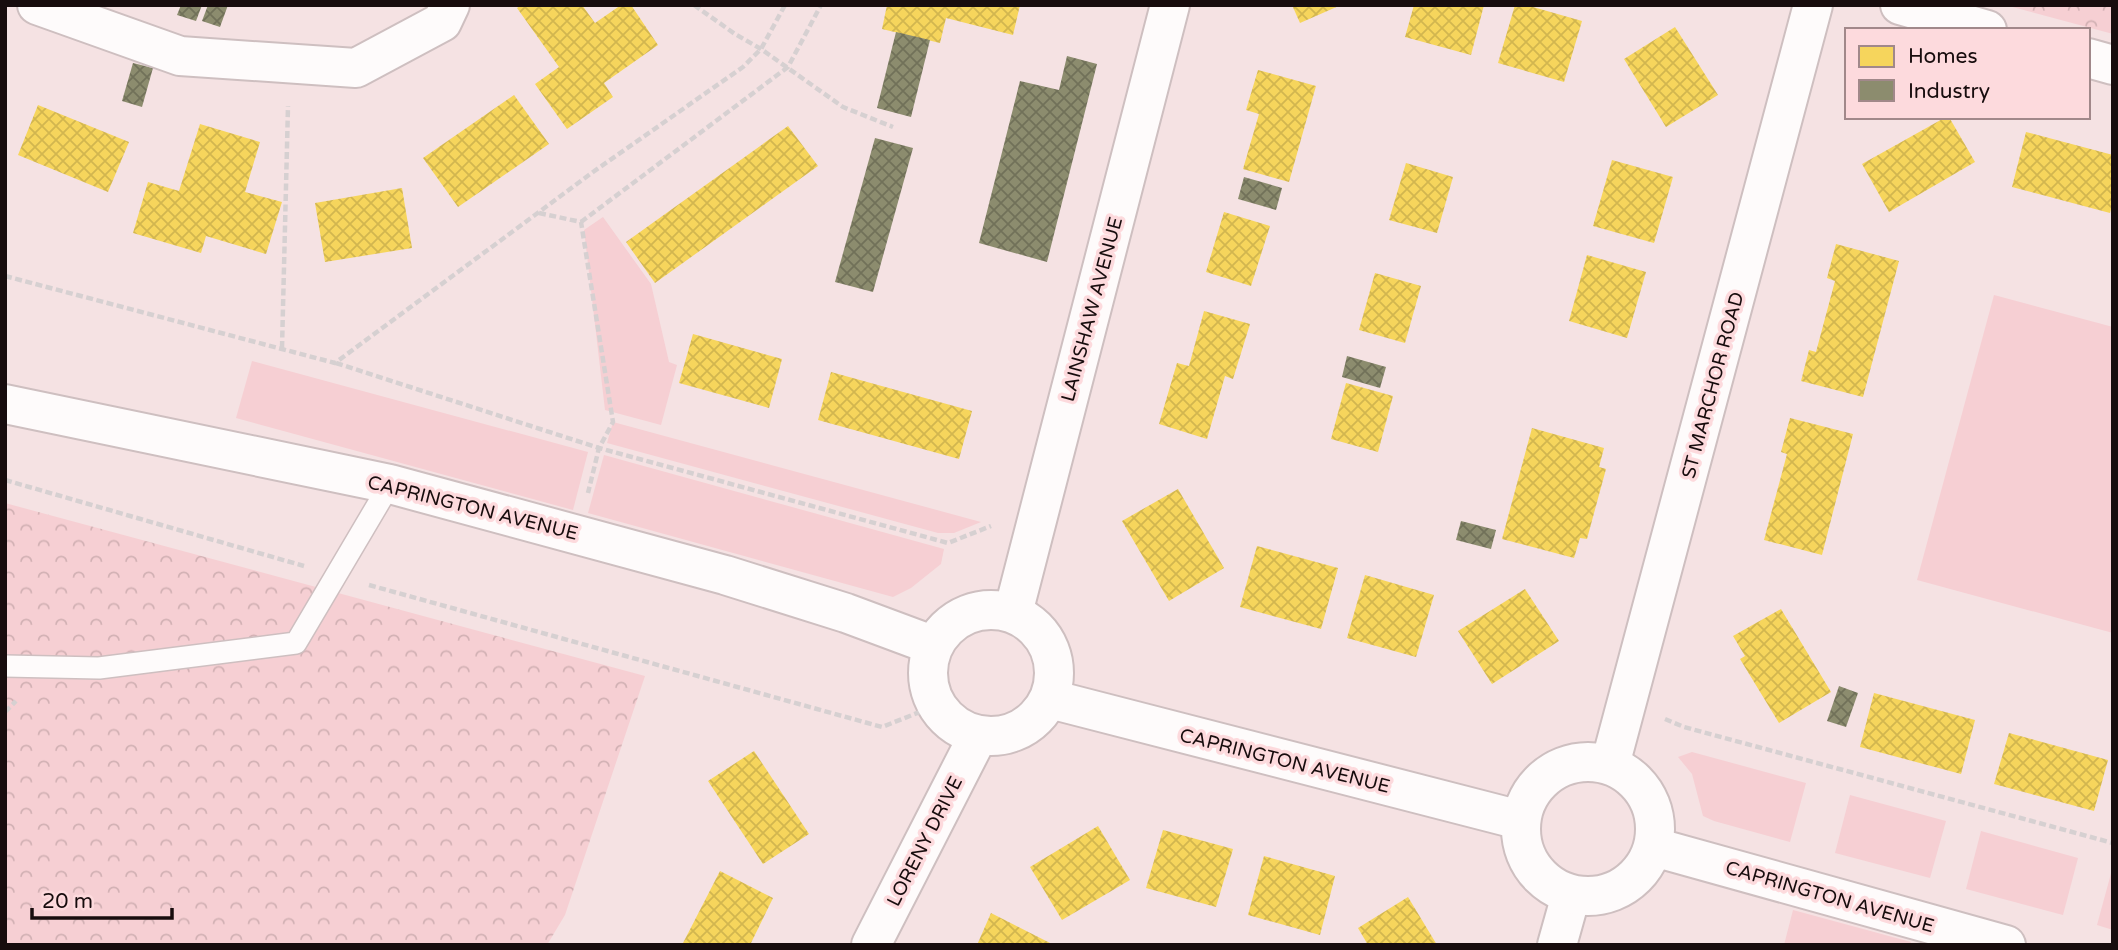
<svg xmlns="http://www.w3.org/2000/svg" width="2118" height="950" viewBox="0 0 2118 950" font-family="'Varela Round',sans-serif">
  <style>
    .grass { fill: #f6cfd3 }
    .forest { fill: url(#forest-crowns) }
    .homes { fill: url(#homes-cross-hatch) }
    .industry { fill: url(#industry-cross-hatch) }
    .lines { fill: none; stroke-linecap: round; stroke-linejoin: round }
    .service-casing { stroke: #cebfc0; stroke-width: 24 }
    .minor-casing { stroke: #cebfc0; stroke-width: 42 }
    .tertiary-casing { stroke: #cebfc0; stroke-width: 42 }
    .path { stroke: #d6d0d1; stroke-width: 4.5; stroke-dasharray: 7 3.5; stroke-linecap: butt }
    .service { stroke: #fefbfb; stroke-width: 21 }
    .minor { stroke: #fefbfb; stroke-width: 38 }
    .tertiary { stroke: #fefbfb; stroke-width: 38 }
    .labels { text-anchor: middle; stroke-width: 7; stroke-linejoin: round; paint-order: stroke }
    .street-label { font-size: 19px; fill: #170c0d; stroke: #fddadd }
  </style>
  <defs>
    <pattern id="forest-crowns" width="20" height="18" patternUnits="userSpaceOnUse" patternTransform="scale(1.75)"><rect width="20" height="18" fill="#f6cfd3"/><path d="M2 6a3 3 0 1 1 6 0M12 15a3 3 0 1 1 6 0" fill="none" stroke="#d2b1b4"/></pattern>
    <pattern id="homes-cross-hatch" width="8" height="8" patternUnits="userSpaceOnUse" patternTransform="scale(1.75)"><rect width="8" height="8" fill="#f6d55c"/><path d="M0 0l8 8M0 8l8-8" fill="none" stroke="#d2b64f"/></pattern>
    <pattern id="industry-cross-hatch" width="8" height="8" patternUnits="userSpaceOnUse" patternTransform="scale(1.75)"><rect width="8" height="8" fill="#8c8c6e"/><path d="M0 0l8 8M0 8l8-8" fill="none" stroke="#717159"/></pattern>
  </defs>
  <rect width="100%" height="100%" fill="#f5e2e3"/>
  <g class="grass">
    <path d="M603,217L651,284L669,362L677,365L661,425L605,410L584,230Z"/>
    <path d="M1994,295L2113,327V633L1917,580Z"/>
    <path d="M252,361L588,452L573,510L236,418Z"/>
    <path d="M613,422L981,522L954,533H938L607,443Z"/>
    <path d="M604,455L944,549L941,564L911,588L893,597L588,513Z"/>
    <path d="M1692,752L1806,783L1790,842L1714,821L1703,816L1692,774L1678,757Z"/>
    <path d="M1850,795L1946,821L1930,878L1835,853Z"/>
    <path d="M1981,831L2078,858L2063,915L1966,889Z"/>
    <path d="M2113,866V930L2097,925Z"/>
    <path d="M1793,910L1911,942L1910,945H1784Z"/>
  </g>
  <g class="forest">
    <path d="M2005,5H2113V34Z"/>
    <path d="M5,503L645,676L565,915L547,945H5Z"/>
  </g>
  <g class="homes">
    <path d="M521,5H582L595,23L621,5H631L658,45L604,83L613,97L567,129L535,84L559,67L517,8Z"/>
    <path d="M887,5H1020L1013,35L946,18L940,43L882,29Z"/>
    <path d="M1292,5H1341L1300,23Z"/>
    <path d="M1414,5H1484L1471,55L1405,37Z"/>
    <path d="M1515,5H1526L1582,21L1564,82L1498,63Z"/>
    <path d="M1675,27L1718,95L1666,127L1624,59Z"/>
    <path d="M1258,70L1316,86L1289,182L1243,169L1259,114L1246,110Z"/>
    <path d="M514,95L549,144L458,207L423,158Z"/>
    <path d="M38,105L129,142L108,192L18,155Z"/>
    <path d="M1946,117H1949L1975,162L1889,212L1862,164Z"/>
    <path d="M200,124L260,142L245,192L282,202L266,254L206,236L201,253L133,233L148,182L179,191Z"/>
    <path d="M788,126L818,166L655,283L626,242Z"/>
    <path d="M2026,132L2113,155V201L2110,213L2012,187Z"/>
    <path d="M1612,160L1673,177L1654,243L1593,226Z"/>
    <path d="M1406,163L1453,177L1437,233L1389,220Z"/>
    <path d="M402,188L412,248L325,262L315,203Z"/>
    <path d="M1224,212L1270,226L1251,286L1206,272Z"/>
    <path d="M1836,244L1899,261L1863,397L1801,381L1809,350L1816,352L1835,281L1827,278Z"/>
    <path d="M1587,255L1646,272L1627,338L1569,321Z"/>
    <path d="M1375,273L1421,286L1405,343L1359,330Z"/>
    <path d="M1204,311L1250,324L1233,379L1225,376L1207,439L1159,424L1177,363L1189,366Z"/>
    <path d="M693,334L782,359L769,408L679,383Z"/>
    <path d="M831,372L972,411L959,459L818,420Z"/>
    <path d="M1346,383L1393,396L1378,452L1331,439Z"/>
    <path d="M1790,418L1853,434L1822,555L1764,540L1787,454L1781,452Z"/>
    <path d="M1532,428L1604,448L1599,467L1606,469L1587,539L1580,538L1574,558L1502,539Z"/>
    <path d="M1178,489L1224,568L1169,601L1122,521Z"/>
    <path d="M1257,546L1338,568L1321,629L1240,607Z"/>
    <path d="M1365,575L1434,595L1416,657L1347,638Z"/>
    <path d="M1525,589L1559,641L1492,684L1458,631Z"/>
    <path d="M1781,609L1831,692L1779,723L1740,659L1745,656L1733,636Z"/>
    <path d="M1874,693L1975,720L1961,774L1860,747Z"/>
    <path d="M2009,733L2108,760L2094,811L1994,784Z"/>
    <path d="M754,751L809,834L763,864L708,781Z"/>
    <path d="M1098,826L1130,880L1062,920L1030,867Z"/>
    <path d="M1163,830L1233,849L1216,907L1146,888Z"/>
    <path d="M1264,856L1335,876L1320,935L1248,915Z"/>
    <path d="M720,871L773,898L750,945H682Z"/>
    <path d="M1408,897L1437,945H1368L1358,928Z"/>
    <path d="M991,913L1054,945H977Z"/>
  </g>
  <g class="industry">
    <path d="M181,5H202L196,21L177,15Z"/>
    <path d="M208,5H228L220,27L202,21Z"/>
    <path d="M896,32L930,40L911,117L877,108Z"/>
    <path d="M1067,56L1097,64L1047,262L979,243L1020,81L1059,90Z"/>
    <path d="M133,63L153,68L142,107L122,101Z"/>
    <path d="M875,138L913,148L873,292L835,282Z"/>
    <path d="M1244,177L1282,188L1276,210L1238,199Z"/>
    <path d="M1347,356L1386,367L1380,388L1342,377Z"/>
    <path d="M1461,521L1496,530L1491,549L1456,540Z"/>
    <path d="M1839,686L1858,693L1846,727L1827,721Z"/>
  </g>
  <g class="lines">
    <g class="service-casing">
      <path id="service" d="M5,666L99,668L296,643L390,484"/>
    </g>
    <g class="minor-casing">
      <g id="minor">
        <path d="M37,5L180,56L356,68L442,22L450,5"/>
        <path d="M1900,5L1987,30"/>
        <path d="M2088,58L2113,65"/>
        <path d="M1013,613L1170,5"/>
        <path d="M1610,765L1813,5"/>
        <path d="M1557,945L1571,895"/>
      </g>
    </g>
    <g class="tertiary-casing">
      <g id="tertiary">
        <path d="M5,404L390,484L725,575L846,613L932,645"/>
        <circle cx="991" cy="673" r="63"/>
        <path d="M1050,699L1520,820"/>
        <circle cx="1588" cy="829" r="67"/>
        <path d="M1654,847L2006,945"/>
        <path d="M871,945L978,736"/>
      </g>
    </g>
    <g class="path">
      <path d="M694,5L735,34L761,49L843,107L893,127"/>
      <path d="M539,213L581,222L613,422L599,448L588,493"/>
      <path d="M581,222L788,67L821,5"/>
      <path d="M5,276L335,363L593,172L743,67L761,49L785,5"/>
      <path d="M282,348L288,106"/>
      <path d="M336,363L599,448L948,543L991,526"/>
      <path d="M5,480L304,566"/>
      <path d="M369,585L882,727L935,706"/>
      <path d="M5,712L16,701"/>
      <path d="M1665,719L1684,727L2113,843"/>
    </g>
    <use href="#service" class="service"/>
    <use href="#minor" class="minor"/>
    <use href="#tertiary" class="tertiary"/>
  </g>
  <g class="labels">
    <g class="street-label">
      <text transform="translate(1091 309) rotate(-75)" y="7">LAINSHAW AVENUE</text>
      <text transform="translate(1712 385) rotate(-75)" y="7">ST MARCHOR ROAD</text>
      <text transform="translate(473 507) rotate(14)" y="7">CAPRINGTON AVENUE</text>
      <text transform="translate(1285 760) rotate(14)" y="7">CAPRINGTON AVENUE</text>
      <text transform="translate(924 841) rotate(-63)" y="7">LORENY DRIVE</text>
      <text transform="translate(1830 896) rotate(16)" y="7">CAPRINGTON AVENUE</text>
    </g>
  </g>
  <rect width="2118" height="950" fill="none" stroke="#170c0d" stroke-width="14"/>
  <rect x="1845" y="28" width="245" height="91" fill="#fddadd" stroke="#a1888a" stroke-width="2"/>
  <rect x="1859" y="46" width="35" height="21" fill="#f6d55c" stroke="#a1888a" stroke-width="2"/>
  <text x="1908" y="63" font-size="21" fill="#170c0d">Homes</text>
  <rect x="1859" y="80" width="35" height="21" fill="#8c8c6e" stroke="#a1888a" stroke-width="2"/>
  <text x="1908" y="98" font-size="21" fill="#170c0d">Industry</text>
  <path d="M32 908v10h140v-10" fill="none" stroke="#170c0d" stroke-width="3.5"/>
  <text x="42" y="908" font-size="21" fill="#170c0d" stroke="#fddadd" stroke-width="5" paint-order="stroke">20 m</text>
</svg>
